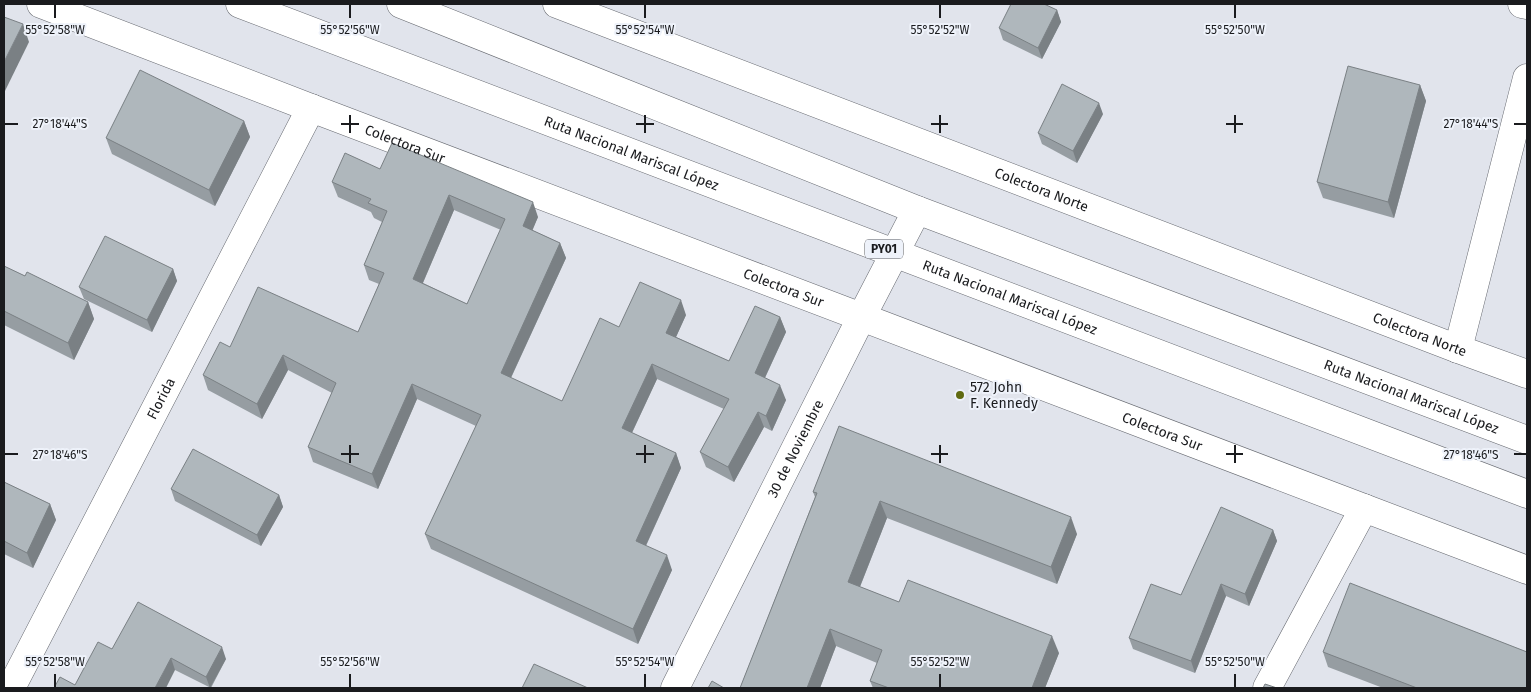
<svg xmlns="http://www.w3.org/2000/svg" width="1531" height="692" viewBox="0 0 1531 692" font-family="'Fira Sans',sans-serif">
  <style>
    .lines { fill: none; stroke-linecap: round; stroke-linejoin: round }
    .minor-casing { stroke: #666970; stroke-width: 29 }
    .highway-casing { stroke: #666970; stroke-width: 29 }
    .minor { stroke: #fff; stroke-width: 28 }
    .highway { stroke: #fff; stroke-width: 28 }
    .wall { fill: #969da2; fill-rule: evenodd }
    .shaded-wall { fill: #7a8084 }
    .building { fill: #afb7bc; stroke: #7a8084; fill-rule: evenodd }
    .ticks { fill: none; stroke: #1a1b1e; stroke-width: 2 }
    .poi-dot { fill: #606a11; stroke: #eef2fa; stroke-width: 2 }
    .labels { text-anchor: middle; stroke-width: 4; stroke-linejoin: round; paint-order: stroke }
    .shield { fill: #eef2fa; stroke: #5a5c60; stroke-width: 1 }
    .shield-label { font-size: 12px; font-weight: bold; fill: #1a1b1e }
    .street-label { font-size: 14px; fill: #1a1b1e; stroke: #eef2fa }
    .poi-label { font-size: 14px; fill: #1a1b1e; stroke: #eef2fa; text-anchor: start }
    .ticks-label { font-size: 12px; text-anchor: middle; fill: #1a1b1e; stroke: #eef2fa; stroke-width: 4; stroke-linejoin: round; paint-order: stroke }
  </style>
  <rect width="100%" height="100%" fill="#e1e4ec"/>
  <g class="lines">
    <g class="minor-casing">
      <g id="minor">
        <path id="s1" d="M41,4L311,108L1527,570"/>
        <path id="s2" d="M557,4L1458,349L1527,374"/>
        <path d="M1522,4L1527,5"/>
        <path d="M1458,349L1527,78"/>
        <path id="s3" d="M11,688L311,108"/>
        <path id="s4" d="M675,688L862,316L917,210"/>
        <path d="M1267,688L1364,508"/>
      </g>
    </g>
    <g class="highway-casing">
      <g id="highway">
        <path id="s5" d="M240,4L1527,494"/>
        <path id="s6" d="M401,4L917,210L1527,440"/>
      </g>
    </g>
    <use href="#minor" class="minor"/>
    <use href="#highway" class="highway"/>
  </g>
  <g class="wall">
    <path d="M1057,10L1061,22L1042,59L1003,40L999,28Z"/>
    <path d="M1420,85L1426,101L1394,218L1323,198L1317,182Z"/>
    <path d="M1103,114L1077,163L1042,144L1038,133Z"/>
    <path d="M244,121L250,137L215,206L112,154L106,138Z"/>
    <path d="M380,169L538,217L532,230L560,243L566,258L511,378L562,401L619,327L686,315L676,337L729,361L780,317L786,332L765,378L786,400L772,431L764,427L734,482L706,467L700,452L724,409L657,379L632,433L676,453L681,468L646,546L672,570L638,644L431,549L425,534L476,426L417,399L378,489L313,462L308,447L332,393L288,370L262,419L208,390L203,375L230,347L358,332L379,284L369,280L364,265L382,222L374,218L371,212L338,197L332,182ZM454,210L501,230L467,304L423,283Z"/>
    <path d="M4,266L25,276L88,302L94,319L74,360L4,325Z"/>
    <path d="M173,269L177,281L152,332L84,299L79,287Z"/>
    <path d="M839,426L1077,534L1057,584L887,518L860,587L899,602L1059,653L1045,688H873L870,681L877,663L836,646L820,688H740L815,497L813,492Z"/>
    <path d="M4,482L50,504L56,520L33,568L4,554Z"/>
    <path d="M171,489L279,495L283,507L261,546L175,501Z"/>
    <path d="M1273,530L1277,541L1249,606L1226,596L1195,673L1133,649L1129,638L1181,595Z"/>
    <path d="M112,649L226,659L211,688L175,670Z"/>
    <path d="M1323,652L1527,688H1383L1328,667Z"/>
  </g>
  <g class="shaded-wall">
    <path d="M1057,10L1061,22L1042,59L1038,48Z"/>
    <path d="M23,24L29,42L4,93V62Z"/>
    <path d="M1420,85L1426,101L1394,218L1388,202Z"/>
    <path d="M1099,103L1103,114L1077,163L1073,151Z"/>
    <path d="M244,121L250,137L215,206L209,190Z"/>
    <path d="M449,195L454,210L418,294L413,279Z"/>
    <path d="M533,202L538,217L528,241L523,226Z"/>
    <path d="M560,243L566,258L506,388L501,373Z"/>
    <path d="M173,269L177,281L152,332L147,320Z"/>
    <path d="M681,300L686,315L671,348L666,333Z"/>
    <path d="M88,302L94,319L74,360L68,343Z"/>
    <path d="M780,317L786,332L760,388L755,373Z"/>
    <path d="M283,355L288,370L262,419L257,404Z"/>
    <path d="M652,364L657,379L627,443L622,428Z"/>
    <path d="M412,384L417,399L378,489L372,474Z"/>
    <path d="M780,385L786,400L772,431L766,416Z"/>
    <path d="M758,412L764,427L734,482L728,467Z"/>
    <path d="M676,453L681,468L641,556L636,541Z"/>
    <path d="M279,495L283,507L261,546L257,535Z"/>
    <path d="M880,501L887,518L855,599L848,582Z"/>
    <path d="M50,504L56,520L33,568L27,553Z"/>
    <path d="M1071,517L1077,534L1057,584L1051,567Z"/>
    <path d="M1273,530L1277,541L1249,606L1245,594Z"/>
    <path d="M667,555L672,570L638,644L633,629Z"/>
    <path d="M1221,584L1226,596L1195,673L1191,661Z"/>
    <path d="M830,629L836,646L820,688H807Z"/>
    <path d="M1052,636L1059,653L1045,688H1032Z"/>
    <path d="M222,647L226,659L210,688L206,677Z"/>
    <path d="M171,658L175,670L166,688H155Z"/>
  </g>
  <g class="building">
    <path d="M1011,4H1044L1057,10L1038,48L999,28Z"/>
    <path d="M4,17L23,24L4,62Z"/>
    <path d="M1348,66L1420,85L1388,202L1317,182Z"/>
    <path d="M140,70L244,121L209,190L106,138Z"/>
    <path d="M1062,84L1099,103L1073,151L1038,133Z"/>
    <path d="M392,143L533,202L523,226L560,243L501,373L562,401L600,318L619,327L640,282L681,300L666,333L729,361L755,306L780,317L755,373L780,385L766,416L758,412L728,467L700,452L729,399L652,364L622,428L676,453L636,541L667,555L633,629L425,534L481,415L412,384L372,474L308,447L336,383L283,355L257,404L203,375L220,342L230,347L258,287L358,332L384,273L364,265L387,211L368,203L371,199L332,182L345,153L380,169ZM449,195L505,219L467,304L413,279Z"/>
    <path d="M105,236L173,269L147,320L79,287Z"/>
    <path d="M4,266L25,276L27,272L88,302L68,343L4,311Z"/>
    <path d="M839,426L1071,517L1051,567L880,501L848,582L899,602L908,580L1052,636L1032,688H889L870,681L882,650L830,629L807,688H740L817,493L813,492Z"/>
    <path d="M193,449L279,495L257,535L171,489Z"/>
    <path d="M4,482L50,504L27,553L4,541Z"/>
    <path d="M1221,507L1273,530L1245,594L1221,584L1191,661L1129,638L1151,584L1181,595Z"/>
    <path d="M1350,583L1527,652V688H1417L1323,652Z"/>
    <path d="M138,602L222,647L206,677L171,658L155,688H54L60,677L75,685L98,642L112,649Z"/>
    <path d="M534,664L588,688H522Z"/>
    <path d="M712,681L724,688H708Z"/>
    <path d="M1265,684L1277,688H1263Z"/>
  </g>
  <path class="ticks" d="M55,5V18M350,5V18M645,5V18M940,5V18M1235,5V18M350,115V133M645,115V133M940,115V133M1235,115V133M5,124H18M341,124H359M636,124H654M931,124H948M1226,124H1243M1514,124H1526M350,445V463M645,445V463M940,445V463M1235,445V463M5,454H18M341,454H359M636,454H654M931,454H948M1226,454H1243M1514,454H1526M55,674V687M350,674V687M645,674V687M940,674V687M1235,674V687"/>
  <circle class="poi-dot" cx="960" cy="395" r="5"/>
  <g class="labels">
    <rect class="shield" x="865" y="239.5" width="38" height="19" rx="4"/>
    <g class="shield-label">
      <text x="884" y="253">PY01</text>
    </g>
    <g class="street-label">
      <text dy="5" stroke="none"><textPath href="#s1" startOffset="390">Colectora Sur</textPath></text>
      <text dy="5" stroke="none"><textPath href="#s5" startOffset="419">Ruta Nacional Mariscal López</textPath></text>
      <text dy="5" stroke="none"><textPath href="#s2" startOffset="519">Colectora Norte</textPath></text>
      <text dy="5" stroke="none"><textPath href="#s1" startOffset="795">Colectora Sur</textPath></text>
      <text dy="5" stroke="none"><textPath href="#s5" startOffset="824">Ruta Nacional Mariscal López</textPath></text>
      <text dy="5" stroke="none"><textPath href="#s2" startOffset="924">Colectora Norte</textPath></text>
      <text dy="5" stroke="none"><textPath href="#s6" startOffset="1084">Ruta Nacional Mariscal López</textPath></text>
      <text dy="5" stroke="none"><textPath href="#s3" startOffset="326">Florida</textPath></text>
      <text dy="5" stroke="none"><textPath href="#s1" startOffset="1200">Colectora Sur</textPath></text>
      <text dy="5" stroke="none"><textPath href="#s4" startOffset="268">30 de Noviembre</textPath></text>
    </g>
    <g class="poi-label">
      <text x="970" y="392">572 John<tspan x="970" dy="16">F. Kennedy</tspan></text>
    </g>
  </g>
  <g class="ticks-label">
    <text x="55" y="34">55°52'58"W</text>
    <text x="350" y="34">55°52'56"W</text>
    <text x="645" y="34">55°52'54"W</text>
    <text x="940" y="34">55°52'52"W</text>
    <text x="1235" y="34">55°52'50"W</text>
    <text x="60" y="128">27°18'44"S</text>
    <text x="1471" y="128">27°18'44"S</text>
    <text x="60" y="459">27°18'46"S</text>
    <text x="1471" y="459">27°18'46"S</text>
    <text x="55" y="666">55°52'58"W</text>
    <text x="350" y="666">55°52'56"W</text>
    <text x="645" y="666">55°52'54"W</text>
    <text x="940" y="666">55°52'52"W</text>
    <text x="1235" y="666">55°52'50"W</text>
  </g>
  <rect width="1531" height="692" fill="none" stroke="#1a1b1e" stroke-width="10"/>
</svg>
